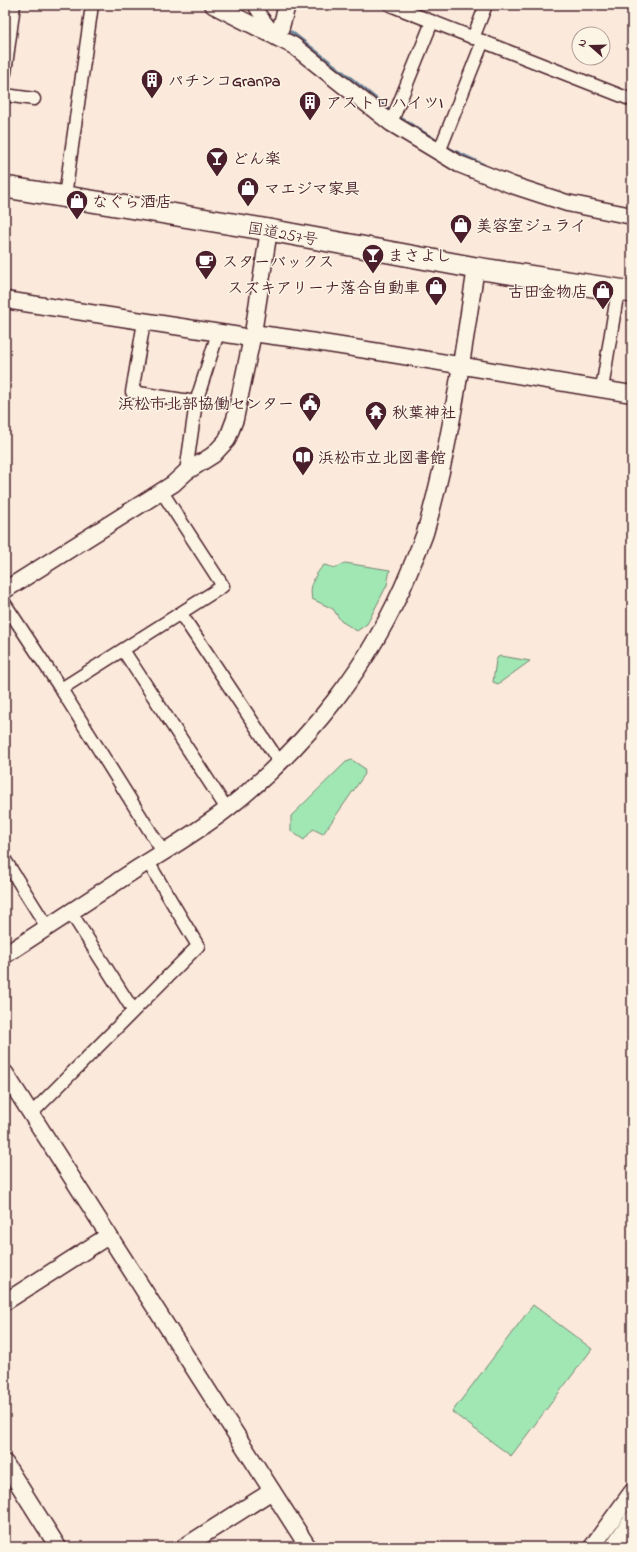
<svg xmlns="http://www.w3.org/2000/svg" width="637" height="1552" viewBox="0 0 637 1552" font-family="'Indie Flower','Klee One',sans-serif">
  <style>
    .green { fill: #a0e7b4; stroke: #758370 }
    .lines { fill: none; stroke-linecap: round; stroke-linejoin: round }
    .stream { stroke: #6d879b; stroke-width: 3.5 }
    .minor-casing { stroke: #4a1f2b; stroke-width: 15 }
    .tertiary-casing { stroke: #4a1f2b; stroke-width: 19 }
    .trunk-casing { stroke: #4a1f2b; stroke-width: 24 }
    .minor { stroke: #fcf5e5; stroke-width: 12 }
    .tertiary { stroke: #fcf5e5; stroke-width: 16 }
    .trunk { stroke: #fcf5e5; stroke-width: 21 }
    .labels { text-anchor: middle; stroke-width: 3; stroke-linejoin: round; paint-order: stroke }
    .poi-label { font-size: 16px; font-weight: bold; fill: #4a1f2b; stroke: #fcf5e5; text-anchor: start }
    .street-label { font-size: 16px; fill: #4a1f2b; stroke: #fcf5e5 }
  </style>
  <rect width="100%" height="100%" fill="#fbeadb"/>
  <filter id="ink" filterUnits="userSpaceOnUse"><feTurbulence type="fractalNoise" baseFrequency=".025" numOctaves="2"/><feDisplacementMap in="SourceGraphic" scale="8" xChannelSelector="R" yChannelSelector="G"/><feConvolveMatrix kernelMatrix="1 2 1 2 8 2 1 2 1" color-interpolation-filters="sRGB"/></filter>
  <g filter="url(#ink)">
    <g class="green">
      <path d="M345,563L390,570L387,585L367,624L357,631L341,621L333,609L312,599C309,586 314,575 324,565L336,568Z"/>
      <path d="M501,656L530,661L498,684L493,682L496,660L498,657Z"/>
      <path d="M352,760L364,768L365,774L323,834L313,829L304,840L291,831V816L346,762Z"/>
      <path d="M533,1305L592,1349L511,1456L452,1412Z"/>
    </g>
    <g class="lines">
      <g class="stream">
        <path d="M291,32L354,81L392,112"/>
        <path d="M397,116L450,149L484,165"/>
      </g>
      <g class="minor-casing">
        <g id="minor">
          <path d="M254,5L261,16L276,35"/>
          <path d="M390,5L632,100"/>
          <path d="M473,38L486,5"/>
          <path d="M5,73L14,5"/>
          <path d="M5,95L34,99"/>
          <path d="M391,123L432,22"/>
          <path d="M439,152L483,41"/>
          <path d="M65,196L92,5"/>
          <path d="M144,322L132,392L196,402L186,472"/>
          <path d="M602,389L618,290"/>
          <path d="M196,402L218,333"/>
          <path d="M5,604L61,689L163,852"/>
          <path d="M181,614L280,763"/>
          <path d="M123,650L227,809"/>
          <path d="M61,689L223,586L162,492"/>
          <path d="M5,860L47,927"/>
          <path d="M70,911L133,1010"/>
          <path d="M31,1114L198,946L148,862"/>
        </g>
      </g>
      <g class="tertiary-casing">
        <g id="tertiary">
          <path d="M213,5L294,46L391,123L459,164L512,185L567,203L632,216"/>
          <path d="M278,38L287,5"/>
          <path d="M5,300L240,336L251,340"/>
          <path d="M253,333C380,350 505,374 632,394"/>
          <path d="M5,590L173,484L186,472L213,455L227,440L235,419L253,333L269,230"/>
          <path d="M5,955C49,926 94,897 138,868C168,849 199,831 227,809C307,746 372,664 410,570C415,557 421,545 425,533C451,446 462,356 476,268"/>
          <path d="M5,1073L308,1547"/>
          <path d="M5,1302L108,1236"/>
          <path d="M5,1463L58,1547"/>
          <path d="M184,1547L272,1491"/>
          <path d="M592,1547L632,1492"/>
          <path d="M613,1547L632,1519"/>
        </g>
      </g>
      <g class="trunk-casing">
        <path id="trunk" d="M5,187L269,230L476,268L632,292"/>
      </g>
      <use href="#minor" class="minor"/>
      <use href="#tertiary" class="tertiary"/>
      <use href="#trunk" class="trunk"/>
    </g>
  </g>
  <defs>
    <g id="building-pin" transform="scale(1.15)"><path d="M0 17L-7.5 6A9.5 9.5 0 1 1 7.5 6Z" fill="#4a1f2b" stroke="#fcf5e5"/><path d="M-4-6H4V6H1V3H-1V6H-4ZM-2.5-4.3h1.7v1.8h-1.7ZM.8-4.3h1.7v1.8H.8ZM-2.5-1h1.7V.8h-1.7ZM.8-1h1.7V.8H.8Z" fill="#fff"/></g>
    <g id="bar-pin" transform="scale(1.15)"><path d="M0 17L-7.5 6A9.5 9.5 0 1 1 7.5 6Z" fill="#4a1f2b" stroke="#fcf5e5"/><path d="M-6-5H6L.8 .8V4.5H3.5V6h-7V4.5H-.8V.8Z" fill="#fff"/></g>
    <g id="shop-pin" transform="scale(1.15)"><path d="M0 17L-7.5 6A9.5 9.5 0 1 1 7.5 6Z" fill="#4a1f2b" stroke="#fcf5e5"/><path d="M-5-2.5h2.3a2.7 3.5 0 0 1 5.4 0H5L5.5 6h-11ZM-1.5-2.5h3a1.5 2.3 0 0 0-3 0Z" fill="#fff"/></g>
    <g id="cafe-pin" transform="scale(1.15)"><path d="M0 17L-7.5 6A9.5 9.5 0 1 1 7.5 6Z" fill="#4a1f2b" stroke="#fcf5e5"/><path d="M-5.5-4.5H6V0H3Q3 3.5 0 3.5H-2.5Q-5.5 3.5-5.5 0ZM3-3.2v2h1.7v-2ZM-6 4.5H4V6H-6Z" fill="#fff"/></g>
    <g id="civic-pin" transform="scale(1.15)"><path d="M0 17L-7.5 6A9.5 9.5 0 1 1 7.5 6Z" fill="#4a1f2b" stroke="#fcf5e5"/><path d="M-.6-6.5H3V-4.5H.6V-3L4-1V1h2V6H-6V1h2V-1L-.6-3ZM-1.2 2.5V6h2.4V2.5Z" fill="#fff"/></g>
    <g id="temple-pin" transform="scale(1.15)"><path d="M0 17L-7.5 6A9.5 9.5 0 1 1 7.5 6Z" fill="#4a1f2b" stroke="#fcf5e5"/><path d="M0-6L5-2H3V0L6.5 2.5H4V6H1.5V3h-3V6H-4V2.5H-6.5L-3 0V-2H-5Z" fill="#fff"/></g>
    <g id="library-pin" transform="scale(1.15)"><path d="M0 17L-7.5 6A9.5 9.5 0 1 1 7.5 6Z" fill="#4a1f2b" stroke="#fcf5e5"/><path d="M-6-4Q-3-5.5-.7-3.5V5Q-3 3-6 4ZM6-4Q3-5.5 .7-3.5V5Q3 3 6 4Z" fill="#fff"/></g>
  </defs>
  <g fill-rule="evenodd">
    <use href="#building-pin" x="152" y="80"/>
    <use href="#building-pin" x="310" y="102"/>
    <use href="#bar-pin" x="217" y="158"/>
    <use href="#shop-pin" x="248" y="188"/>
    <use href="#shop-pin" x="77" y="201"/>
    <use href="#shop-pin" x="461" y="225"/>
    <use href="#bar-pin" x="373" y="255"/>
    <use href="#cafe-pin" x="206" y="261"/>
    <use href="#shop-pin" x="436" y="287"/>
    <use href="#shop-pin" x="603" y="291"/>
    <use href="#civic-pin" x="310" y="403"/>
    <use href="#temple-pin" x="376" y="412"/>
    <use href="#library-pin" x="303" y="457"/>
  </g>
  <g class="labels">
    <g class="poi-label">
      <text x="168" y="86">パチンコGranPa</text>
      <text x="326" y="108">アストロハイツI</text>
      <text x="232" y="164">どん楽</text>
      <text x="264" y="194">マエジマ家具</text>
      <text x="92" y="207">なぐら酒店</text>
      <text x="476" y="231">美容室ジュライ</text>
      <text x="388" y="261">まさよし</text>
      <text x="222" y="267">スターバックス</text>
      <text x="420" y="293" text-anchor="end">スズキアリーナ落合自動車</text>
      <text x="588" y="297" text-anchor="end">古田金物店</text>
      <text x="294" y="409" text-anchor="end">浜松市北部協働センター</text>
      <text x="392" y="418">秋葉神社</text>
      <text x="318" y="463">浜松市立北図書館</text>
    </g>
    <g class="street-label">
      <text transform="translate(283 233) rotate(10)" y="6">国道257号</text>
    </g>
  </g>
  <rect width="637" height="1552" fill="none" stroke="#fcf5e5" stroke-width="20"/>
  <rect x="10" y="10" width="617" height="1532" fill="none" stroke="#4a1f2b" stroke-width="1.5" filter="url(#ink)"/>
  <g transform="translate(591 46) rotate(290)"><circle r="19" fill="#fcf5e5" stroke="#b59f9b"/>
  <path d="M0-3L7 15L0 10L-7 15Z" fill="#4a1f2b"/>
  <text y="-6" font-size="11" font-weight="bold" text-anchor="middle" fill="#4a1f2b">N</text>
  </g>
</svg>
